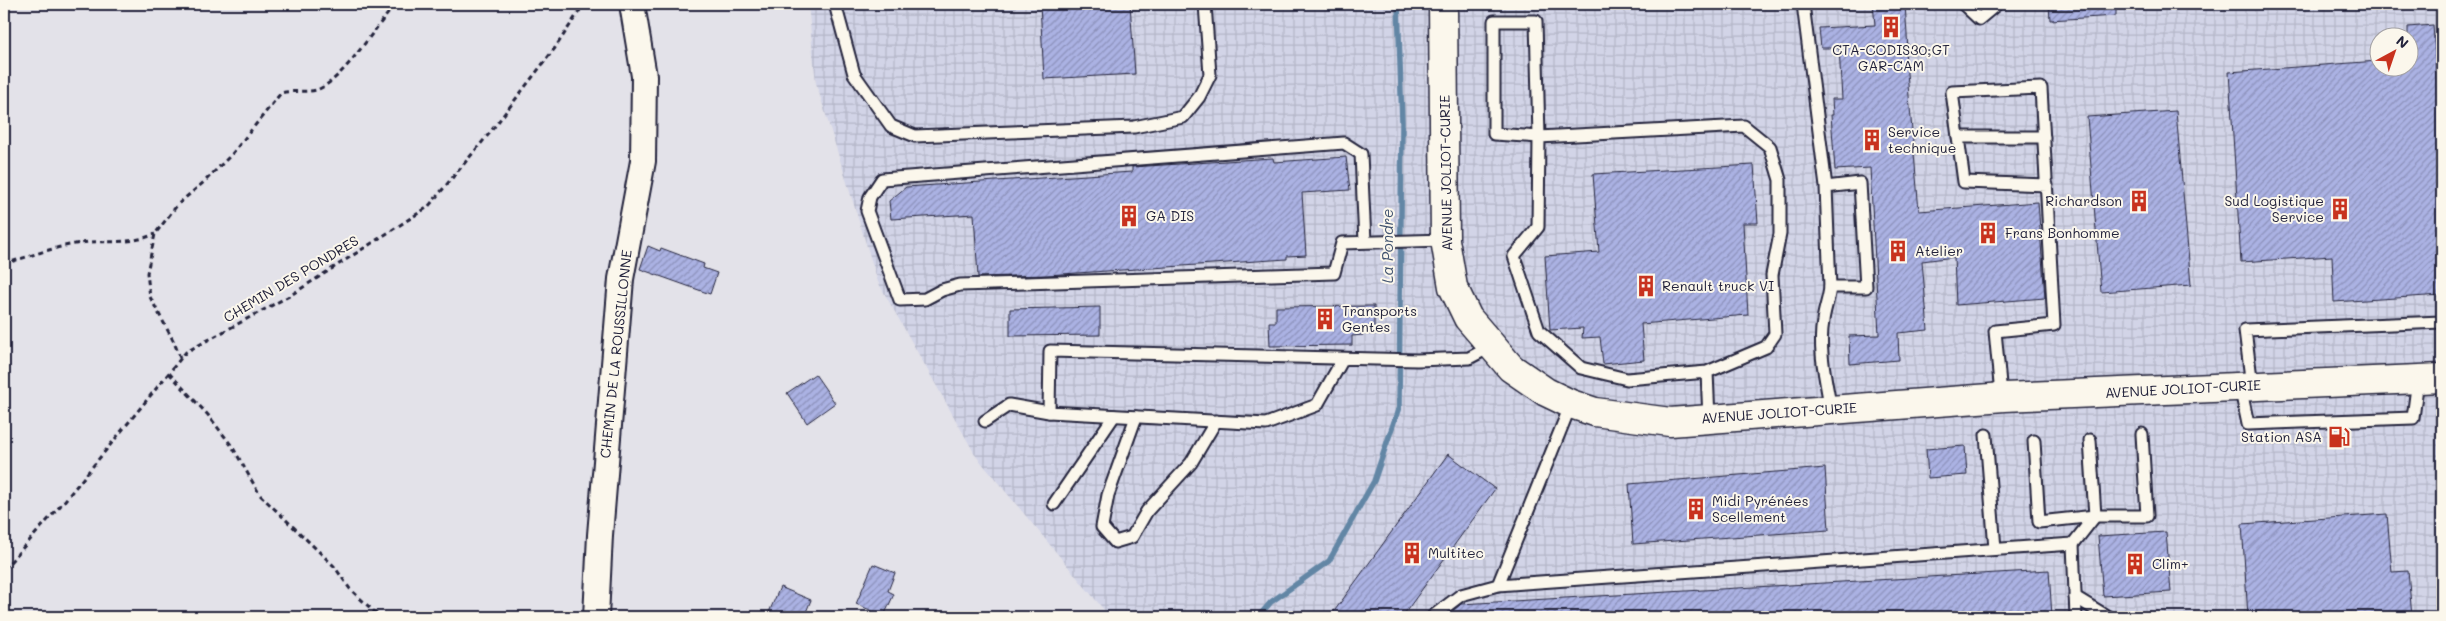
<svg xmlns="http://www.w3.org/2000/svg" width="2446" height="621" viewBox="0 0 2446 621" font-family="Mali,sans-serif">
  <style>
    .industrial { fill: url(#industrial-grid); fill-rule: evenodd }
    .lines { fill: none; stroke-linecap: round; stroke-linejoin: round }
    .stream { stroke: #6286a5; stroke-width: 5.5 }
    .building { fill: url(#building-hatch); stroke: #22223b }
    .lane-casing { stroke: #22223b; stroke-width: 15 }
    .street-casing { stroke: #22223b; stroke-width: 28 }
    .secondary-casing { stroke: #22223b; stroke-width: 31 }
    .path { stroke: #22223b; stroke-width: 3; stroke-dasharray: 5 4; stroke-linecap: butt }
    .lane { stroke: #fbf7ec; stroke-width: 11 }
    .street { stroke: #fbf7ec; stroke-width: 24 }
    .secondary { stroke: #fbf7ec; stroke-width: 28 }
    .labels { text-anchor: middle; stroke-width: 4; stroke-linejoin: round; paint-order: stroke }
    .poi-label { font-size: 14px; fill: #22223b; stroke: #fbf7ec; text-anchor: start }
    .street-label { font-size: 14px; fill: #22223b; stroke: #fbf7ec }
    .water-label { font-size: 15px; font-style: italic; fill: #425470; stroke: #fbf7ec }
  </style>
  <defs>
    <pattern id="industrial-grid" width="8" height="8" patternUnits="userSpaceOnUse" patternTransform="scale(1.25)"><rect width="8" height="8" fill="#d2d4e7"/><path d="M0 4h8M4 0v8" fill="none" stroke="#b4b6c7"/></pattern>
    <pattern id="building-hatch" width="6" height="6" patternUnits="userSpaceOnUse" patternTransform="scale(1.25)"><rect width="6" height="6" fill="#abb2e3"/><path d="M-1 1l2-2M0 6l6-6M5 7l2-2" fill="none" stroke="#8b90b9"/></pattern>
  </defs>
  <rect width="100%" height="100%" fill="#e3e2e9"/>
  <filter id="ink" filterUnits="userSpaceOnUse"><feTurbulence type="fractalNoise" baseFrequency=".02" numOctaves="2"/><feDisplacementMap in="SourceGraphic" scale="10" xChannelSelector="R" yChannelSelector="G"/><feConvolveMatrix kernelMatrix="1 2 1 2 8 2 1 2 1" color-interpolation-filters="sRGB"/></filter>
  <g filter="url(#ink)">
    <path class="industrial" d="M808,4H2442V617H1110L976,456L878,282L816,83ZM2378,38H2408V68H2378Z"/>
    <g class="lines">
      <path class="stream" d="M1258,617L1271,602L1329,561L1374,481L1399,407L1402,122L1398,4"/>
    </g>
    <g class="building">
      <path d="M1040,4H1130L1135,74L1044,79Z"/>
      <path d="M1873,4H1905L1908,50H1905L1919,211L2038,202L2045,298L1956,305L1954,257L1922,261L1928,330L1898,333L1899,360L1850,364L1849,336L1879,335L1870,168L1835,170L1831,115H1833L1832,99H1842L1839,48H1821L1819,28L1875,25Z"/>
      <path d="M2049,4H2116V16L2050,20Z"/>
      <path d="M2433,25L2442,163V295L2334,302L2332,256L2241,262L2229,72L2378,61V68H2408V27Z"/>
      <path d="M2176,111L2191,285L2101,292L2087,117Z"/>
      <path d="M1346,157L1350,190L1302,193L1306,255L1287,256V259L1047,275L978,277L974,214L891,219L889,201L906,187L1132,172V167L1273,158L1274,162Z"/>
      <path d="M1754,165L1758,223H1743L1748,315L1641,324L1644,360L1603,364L1600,337L1582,338L1583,328L1550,330L1545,256L1599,252L1593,174Z"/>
      <path d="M648,246L660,251L661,248L704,264L703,268L717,273L710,294L640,269Z"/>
      <path d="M1374,306V329H1363V335L1352,336V345L1270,346L1269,322H1276V307Z"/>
      <path d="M1100,307V335L1010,336V309Z"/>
      <path d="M815,374L835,403L807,423L787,393Z"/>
      <path d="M1965,446L1967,475L1928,478L1926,449Z"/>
      <path d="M1448,454L1495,489L1402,617H1330Z"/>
      <path d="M1825,468L1829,530L1633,544L1629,484Z"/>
      <path d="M2387,514L2392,572L2408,571L2412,617H2248L2242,524Z"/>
      <path d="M2166,532L2171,592L2103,596L2098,536Z"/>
      <path d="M873,564L895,573L888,591L894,594L884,616L856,604Z"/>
      <path d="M2049,570L2052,617H1453V611L1461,604Z"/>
      <path d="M780,587L811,600L804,617H767Z"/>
    </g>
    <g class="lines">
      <g class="lane-casing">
        <g id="lane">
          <path d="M835,4L854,74L891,126L915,136L1134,127L1183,117L1199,97L1210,75L1205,4"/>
          <path d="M1803,4L1826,187L1830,287H1866L1860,183L1826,187"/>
          <path d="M1963,4L1979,19L1997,4"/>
          <path d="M1494,21H1536L1539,137L1494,134Z"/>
          <path d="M1958,137H2044"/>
          <path d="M1365,242L1361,154L1344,143L882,179L870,197L867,211L900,300L925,299L942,290L960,285L1334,273L1342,243L1445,240"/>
          <path d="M1830,287C1829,299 1824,310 1823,321C1818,350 1826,381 1831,410"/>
          <path d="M1343,359L1317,405L1266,424L1049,412L1050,351L1417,360L1469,358L1490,347"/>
          <path d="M1707,372L1766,347L1775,334L1772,275L1780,234V180L1770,147L1744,126L1539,137L1538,227L1514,256L1539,331L1581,368L1627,379L1707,372L1709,419"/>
          <path d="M2240,386L2248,424L2413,418L2418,379"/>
          <path d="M2252,386L2245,330L2442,322"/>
          <path d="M2004,397L2000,384L1995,331L2054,325L2041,88L1952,92L1964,182L2047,185"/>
          <path d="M1571,404L1498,585L2073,544L2076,617"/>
          <path d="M1136,417L1108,495L1102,527L1115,542L1132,537L1147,511L1191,463L1216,421"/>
          <path d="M985,421L1009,405L1049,412"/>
          <path d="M1986,435L1995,549"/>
          <path d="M2034,441L2039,522L2095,516H2147L2142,434"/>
          <path d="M1054,504L1114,416"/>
          <path d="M2073,544L2095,516L2090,440"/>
          <path d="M2075,597L2108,617"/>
          <path d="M1432,617L1461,595L1498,585"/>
        </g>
      </g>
      <g class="street-casing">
        <path id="street" d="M596,617L600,535L621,279L643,161L644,76L632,4"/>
      </g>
      <g class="secondary-casing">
        <path id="secondary" d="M1443,4L1445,240L1453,287L1468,318L1511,368L1546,392L1571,404L1595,412L1670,422L2004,397L2442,378"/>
      </g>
      <g class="path">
        <path d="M4,264C27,257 51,248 75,244C105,238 124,247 155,234"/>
        <path d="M180,358L174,342L150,297L147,273L155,234L178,204L204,182L232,154L281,93C292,90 310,93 319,89C347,76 374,26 397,4"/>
        <path d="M169,373L208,415L232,446L260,495L334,566L350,589L380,617"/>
        <path d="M4,569L62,504L186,352L291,295L428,207L488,135L555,48L584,4"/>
      </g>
      <use href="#lane" class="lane"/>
      <use href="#street" class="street"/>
      <use href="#secondary" class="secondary"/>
    </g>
  </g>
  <defs>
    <g id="building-bare" transform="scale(1.725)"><path d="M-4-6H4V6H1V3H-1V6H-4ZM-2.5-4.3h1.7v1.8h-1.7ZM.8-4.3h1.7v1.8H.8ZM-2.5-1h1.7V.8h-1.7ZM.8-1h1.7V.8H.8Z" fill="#c8321e" stroke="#fbf7ec" stroke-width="2.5" paint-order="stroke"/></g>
    <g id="fuel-bare" transform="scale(1.725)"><path d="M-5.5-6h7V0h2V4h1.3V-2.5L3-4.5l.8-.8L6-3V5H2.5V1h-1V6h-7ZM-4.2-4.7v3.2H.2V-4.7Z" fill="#c8321e" stroke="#fbf7ec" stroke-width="2.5" paint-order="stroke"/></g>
  </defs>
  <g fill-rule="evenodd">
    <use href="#building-bare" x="1891" y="27"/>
    <use href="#building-bare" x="1872" y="140"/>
    <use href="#building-bare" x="2139" y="201"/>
    <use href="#building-bare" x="2340" y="209"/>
    <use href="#building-bare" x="1129" y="216"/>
    <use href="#building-bare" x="1988" y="233"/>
    <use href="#building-bare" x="1898" y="251"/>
    <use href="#building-bare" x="1646" y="286"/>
    <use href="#building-bare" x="1325" y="319"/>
    <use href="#fuel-bare" x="2339" y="437"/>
    <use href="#building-bare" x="1696" y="509"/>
    <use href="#building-bare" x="1412" y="553"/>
    <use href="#building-bare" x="2135" y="564"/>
  </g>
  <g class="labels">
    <g class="poi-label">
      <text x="1891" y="55" text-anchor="middle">CTA-CODIS30;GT<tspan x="1891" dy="16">GAR-CAM</tspan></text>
      <text x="1888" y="137">Service<tspan x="1888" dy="16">technique</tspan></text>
      <text x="2122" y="206" text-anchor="end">Richardson</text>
      <text x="2324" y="206" text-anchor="end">Sud Logistique<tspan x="2324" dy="16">Service</tspan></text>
      <text x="1146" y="221">GA DIS</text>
      <text x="2005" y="238">Frans Bonhomme</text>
      <text x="1915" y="256">Atelier</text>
      <text x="1662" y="291">Renault truck VI</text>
      <text x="1342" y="316">Transports<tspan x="1342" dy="16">Gentes</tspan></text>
      <text x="2322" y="442" text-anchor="end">Station ASA</text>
      <text x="1712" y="506">Midi Pyrénées<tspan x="1712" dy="16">Scellement</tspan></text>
      <text x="1428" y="558">Multitec</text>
      <text x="2152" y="569">Clim+</text>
    </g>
    <g class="street-label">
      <text transform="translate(1446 173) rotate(-91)" y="5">AVENUE JOLIOT-CURIE</text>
      <text transform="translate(291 279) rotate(-31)" y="5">CHEMIN DES PONDRES</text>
      <text transform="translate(616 354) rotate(-84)" y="5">CHEMIN DE LA ROUSSILLONNE</text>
      <text transform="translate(2183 389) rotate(-3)" y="5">AVENUE JOLIOT-CURIE</text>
      <text transform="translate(1779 413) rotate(-4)" y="5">AVENUE JOLIOT-CURIE</text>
    </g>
    <g class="water-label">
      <text transform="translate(1388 246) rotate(-90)" y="5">La Pondre</text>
    </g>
  </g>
  <rect width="2446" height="621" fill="none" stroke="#fbf7ec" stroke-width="20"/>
  <rect x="10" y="10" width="2426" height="601" fill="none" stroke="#22223b" stroke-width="2" filter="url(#ink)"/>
  <g transform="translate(2394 52) rotate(40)"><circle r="24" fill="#fbf7ec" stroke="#a4a2a5"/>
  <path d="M0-4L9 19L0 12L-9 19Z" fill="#c8321e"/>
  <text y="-8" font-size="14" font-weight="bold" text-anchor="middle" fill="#22223b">N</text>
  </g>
</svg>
